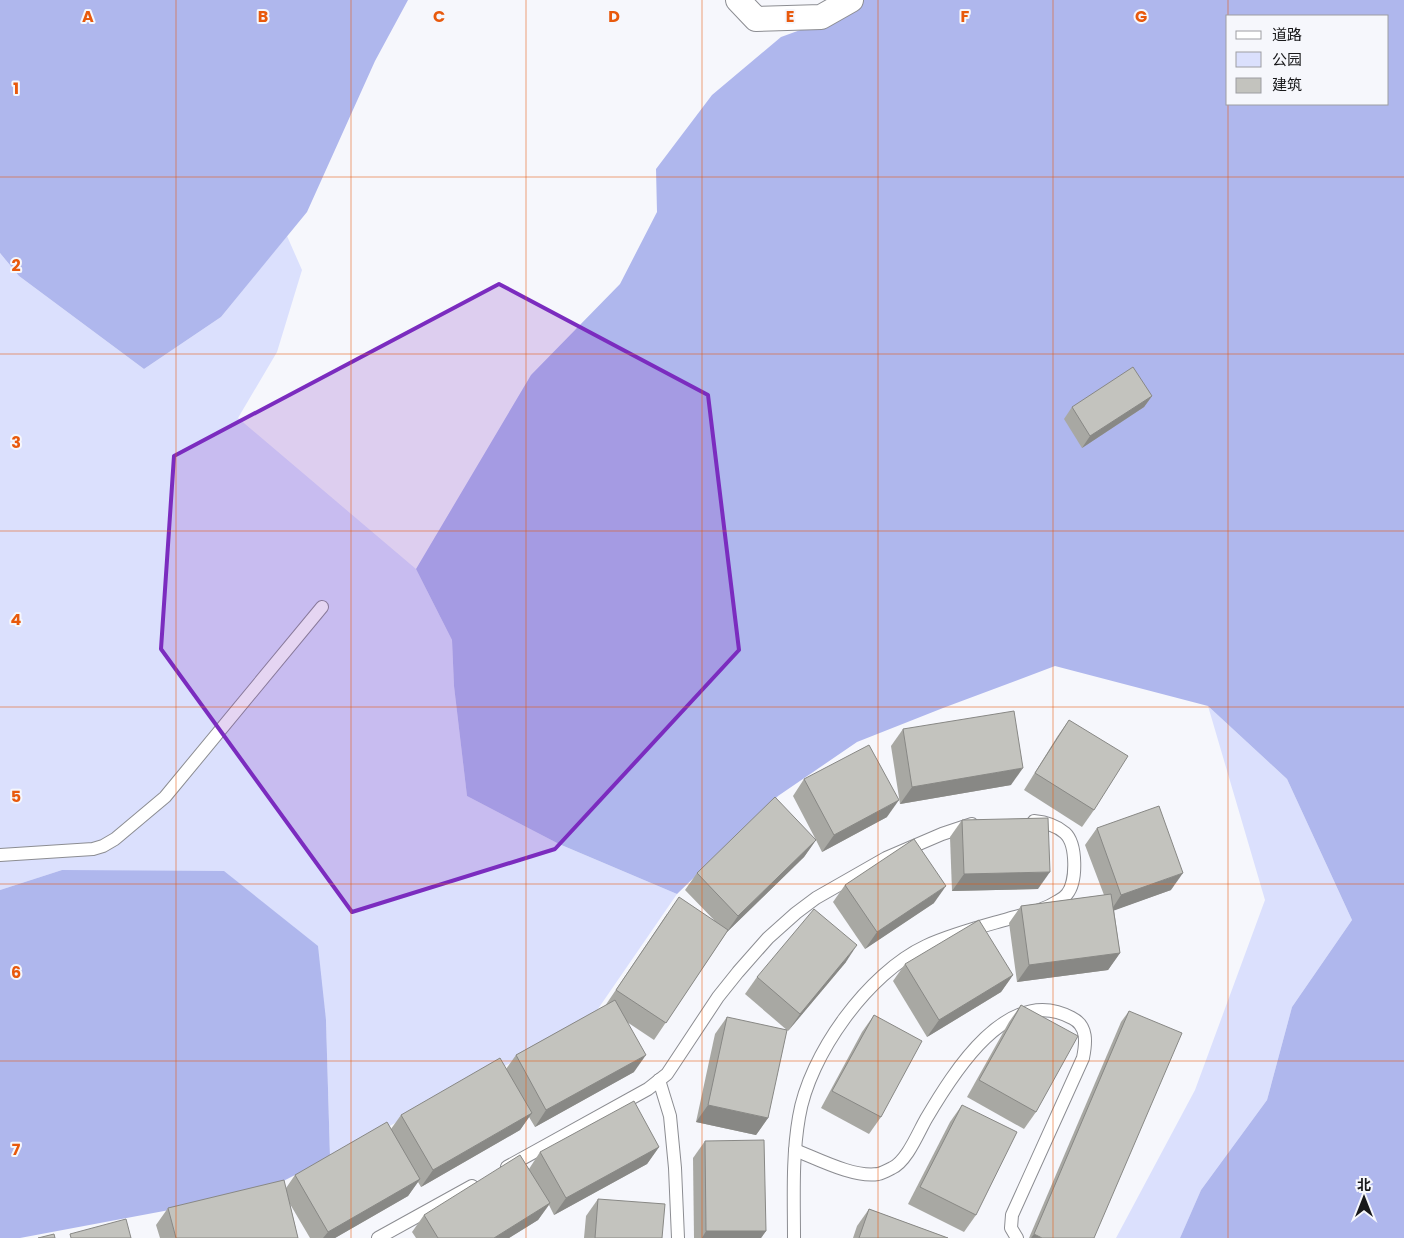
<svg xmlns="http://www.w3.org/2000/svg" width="1404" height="1238" viewBox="0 0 1404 1238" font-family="Poppins,'Noto Sans SC',sans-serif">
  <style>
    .green { fill: #dbe0fd }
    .forest { fill: #afb7ed; fill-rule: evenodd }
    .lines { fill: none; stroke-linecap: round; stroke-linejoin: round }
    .service-casing { stroke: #8c8d92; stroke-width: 14 }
    .minor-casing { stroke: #8c8d92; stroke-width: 26 }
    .service { stroke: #fff; stroke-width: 12 }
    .minor { stroke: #fff; stroke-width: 24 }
    .wall { fill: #a8a8a3 }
    .shaded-wall { fill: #888885 }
    .building { fill: #c3c3be; stroke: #888885 }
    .marked { fill: #7b2cbf; fill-opacity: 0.2; stroke: #7b2cbf; stroke-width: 4; stroke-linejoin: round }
    .grid { fill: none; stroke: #e8590c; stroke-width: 1; stroke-opacity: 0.55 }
    .grid-label { font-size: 16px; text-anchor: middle; font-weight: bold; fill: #e8590c; stroke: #f6f7fc; stroke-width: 4; stroke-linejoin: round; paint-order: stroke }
  </style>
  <rect width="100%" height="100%" fill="#f6f7fc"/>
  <g class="green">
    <path d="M287,236L302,270L277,352L238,418L416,569L452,640L454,686L467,796L559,844L677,894L589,1022L330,1157L326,1020L62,870L0,890V253L19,276L144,369L221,317Z"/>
    <path d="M1208,706L1287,779L1352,920L1292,1007L1267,1100L1201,1190L1180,1238H1116L1195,1090L1265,900Z"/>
  </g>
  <g class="forest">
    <path d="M0,0H408L375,61L307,212L221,317L144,369L19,276L0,253Z"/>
    <path d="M855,0H1404V1238H1180L1201,1190L1267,1100L1292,1007L1352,920L1287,779L1208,706L1055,666L943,708L857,742L778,796L677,894L559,844L467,796L454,686L452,640L416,569L531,375L620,284L657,212L656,169L712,95L781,37L828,20ZM1228,16H1388V104H1228Z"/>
    <path d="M62,870L224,871L318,946L326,1020L330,1157L260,1193L20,1238H0V890Z"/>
  </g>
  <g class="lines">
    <g class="service-casing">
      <g id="service">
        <path d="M0,855L93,849L103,846L115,839L165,797L322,607"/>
        <path d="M659,1080L670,1116L675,1168L678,1238"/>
        <path d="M795,1150C818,1159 854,1178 878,1174C883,1173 888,1170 892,1168C907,1161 918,1133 926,1119C953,1073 1008,983 1072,1018C1088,1026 1086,1043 1083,1058L1012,1215L1011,1228L1017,1238"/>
        <path d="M507,1167L648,1089L667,1074L718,997L738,972L768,938L796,913L816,898L886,858L942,834L972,824"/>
        <path d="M378,1238L472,1186"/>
        <path d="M794,1238C794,1198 792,1157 799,1117C809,1055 868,973 926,946C952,934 980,927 1008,919C1025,914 1043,911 1058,901C1060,900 1065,897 1067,894C1077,882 1077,844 1065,833C1057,826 1045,822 1034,821"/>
      </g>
    </g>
    <g class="minor-casing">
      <path id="minor" d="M738,0L756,19L821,17L851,0"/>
    </g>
    <use href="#service" class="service"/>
    <use href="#minor" class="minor"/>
  </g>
  <g class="wall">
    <path d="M1152,396L1144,407L1082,448L1064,419L1072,407Z"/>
    <path d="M1069,720L1094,810L1082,827L1024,790L1057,737Z"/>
    <path d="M903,729L1011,785L900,804L891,746Z"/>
    <path d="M804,779L887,817L822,852L816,840L804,857L727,932L654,1040L627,1022L634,1072L535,1127L529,1117L520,1130L421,1187L418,1182L408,1196L335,1238H310L290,1204L298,1238H160L156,1225L168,1208L286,1188L295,1175L391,1129L401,1115L506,1069L516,1055L605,1006L667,914L714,920L685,890L697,873L816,840L793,796Z"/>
    <path d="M962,820L1038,889L952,891L950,837Z"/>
    <path d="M1097,828L1171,890L1114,910L1120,953L1108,970L1017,982L1009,923L1021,906L1104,895L1085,845Z"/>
    <path d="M845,885L934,903L865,949L833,902Z"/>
    <path d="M846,962L788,1031L745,994L757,977Z"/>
    <path d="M905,964L1013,975L1001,992L927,1037L893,981Z"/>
    <path d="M1021,1005L1036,1112L1024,1129L967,1097L1009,1022Z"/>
    <path d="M1129,1011L1094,1238H1029L1121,1022Z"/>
    <path d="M874,1015L881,1117L869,1134L821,1108L862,1032Z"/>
    <path d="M727,1017L768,1118L756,1135L696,1122L715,1034Z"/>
    <path d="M962,1105L976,1215L964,1232L908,1204L950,1122Z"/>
    <path d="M705,1141L766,1231L761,1238H694L693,1158Z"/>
    <path d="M659,1147L647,1164L554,1215L549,1205L538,1220L509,1238H416L412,1232L424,1215L529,1169L540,1152Z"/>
    <path d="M598,1199L662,1238H584L586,1216Z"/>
    <path d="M869,1209L948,1238H853L857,1226Z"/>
  </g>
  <g class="shaded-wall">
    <path d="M1152,396L1144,407L1082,448L1090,436Z"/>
    <path d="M1023,768L1011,785L900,804L912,787Z"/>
    <path d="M899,800L887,817L822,852L834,835Z"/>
    <path d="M816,840L804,857L726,933L738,916Z"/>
    <path d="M1050,872L1038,889L952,891L964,874Z"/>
    <path d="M1183,873L1171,890L1110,912L1121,895Z"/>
    <path d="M946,886L934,903L865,949L877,932Z"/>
    <path d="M857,945L846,962L788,1031L800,1014Z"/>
    <path d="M1120,953L1108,970L1017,982L1029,965Z"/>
    <path d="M1013,975L1001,992L927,1037L939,1020Z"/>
    <path d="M646,1055L634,1072L535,1127L546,1110Z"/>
    <path d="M708,1105L768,1118L756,1135L696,1122Z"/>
    <path d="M532,1113L520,1130L421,1187L433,1170Z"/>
    <path d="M659,1147L647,1164L554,1215L566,1198Z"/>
    <path d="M420,1179L408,1196L335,1238H323L328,1232Z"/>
    <path d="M550,1203L538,1220L509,1238H494Z"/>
    <path d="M706,1231H766L761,1238H702Z"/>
    <path d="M1034,1234L1042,1238H1031Z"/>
  </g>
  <g class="building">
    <path d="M1133,367L1152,396L1090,436L1072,407Z"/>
    <path d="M1014,711L1023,768L912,787L903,729Z"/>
    <path d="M1069,720L1128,756L1094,810L1035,773Z"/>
    <path d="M869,745L899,800L834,835L804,779Z"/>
    <path d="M775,797L816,840L738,916L697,873Z"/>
    <path d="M1159,806L1183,873L1121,895L1097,828Z"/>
    <path d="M1048,818L1050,872L964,874L962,820Z"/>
    <path d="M914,839L946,886L877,932L845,885Z"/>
    <path d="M1111,894L1120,953L1029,965L1021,906Z"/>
    <path d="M679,897L728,930L666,1023L616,990Z"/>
    <path d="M814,909L857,945L800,1014L757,977Z"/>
    <path d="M979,920L1013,975L939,1020L905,964Z"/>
    <path d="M615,1000L646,1055L546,1110L516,1055Z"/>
    <path d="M1021,1005L1078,1036L1036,1112L979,1080Z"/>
    <path d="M1129,1011L1182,1033L1094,1238H1042L1034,1234Z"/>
    <path d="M874,1015L922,1041L881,1117L832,1091Z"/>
    <path d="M727,1017L787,1030L768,1118L708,1105Z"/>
    <path d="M500,1058L532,1113L433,1170L401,1115Z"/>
    <path d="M634,1101L659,1147L566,1198L540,1152Z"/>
    <path d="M962,1105L1017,1132L976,1215L920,1187Z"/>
    <path d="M387,1122L420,1179L328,1232L295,1175Z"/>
    <path d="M764,1140L766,1231H706L705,1141Z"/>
    <path d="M520,1155L550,1203L494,1238H438L424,1215Z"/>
    <path d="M284,1180L298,1238H176L168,1208Z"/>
    <path d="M598,1199L665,1204L662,1238H595Z"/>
    <path d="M869,1209L948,1238H859Z"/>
    <path d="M126,1219L131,1238H71L70,1234Z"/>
    <path d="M54,1234L55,1238H38Z"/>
  </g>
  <path class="marked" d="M499,284L708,395L739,650L555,849L352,912L161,649L174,456Z"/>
  <path class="grid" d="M176,0V1238M351,0V1238M526,0V1238M702,0V1238M878,0V1238M1053,0V1238M1228,0V16M1228,104V1238M0,177H1404M0,354H1404M0,531H1404M0,707H1404M0,884H1404M0,1061H1404"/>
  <g class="grid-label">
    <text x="88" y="22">A</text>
    <text x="263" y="22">B</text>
    <text x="439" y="22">C</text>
    <text x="614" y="22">D</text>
    <text x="790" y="22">E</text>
    <text x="965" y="22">F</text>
    <text x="1141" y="22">G</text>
    <text x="16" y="94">1</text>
    <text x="16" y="271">2</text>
    <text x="16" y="448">3</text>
    <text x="16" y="625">4</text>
    <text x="16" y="802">5</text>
    <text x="16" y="978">6</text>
    <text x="16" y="1155">7</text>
  </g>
  <rect x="1226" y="15" width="162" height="90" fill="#f6f7fc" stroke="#9d9ea2"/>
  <rect x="1236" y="31" width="25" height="8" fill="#ffffff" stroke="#9d9ea2"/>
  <text x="1272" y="40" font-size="15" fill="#18181a">道路</text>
  <rect x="1236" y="52" width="25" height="15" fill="#dbe0fd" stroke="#9d9ea2"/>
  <text x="1272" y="65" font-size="15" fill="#18181a">公园</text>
  <rect x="1236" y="78" width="25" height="15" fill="#c3c3be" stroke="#9d9ea2"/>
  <text x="1272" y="90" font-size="15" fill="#18181a">建筑</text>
  <g transform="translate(1364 1198)" stroke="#f6f7fc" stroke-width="4" paint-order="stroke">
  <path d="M0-4L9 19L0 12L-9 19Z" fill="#18181a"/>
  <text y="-8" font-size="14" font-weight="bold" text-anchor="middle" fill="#18181a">北</text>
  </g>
</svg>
